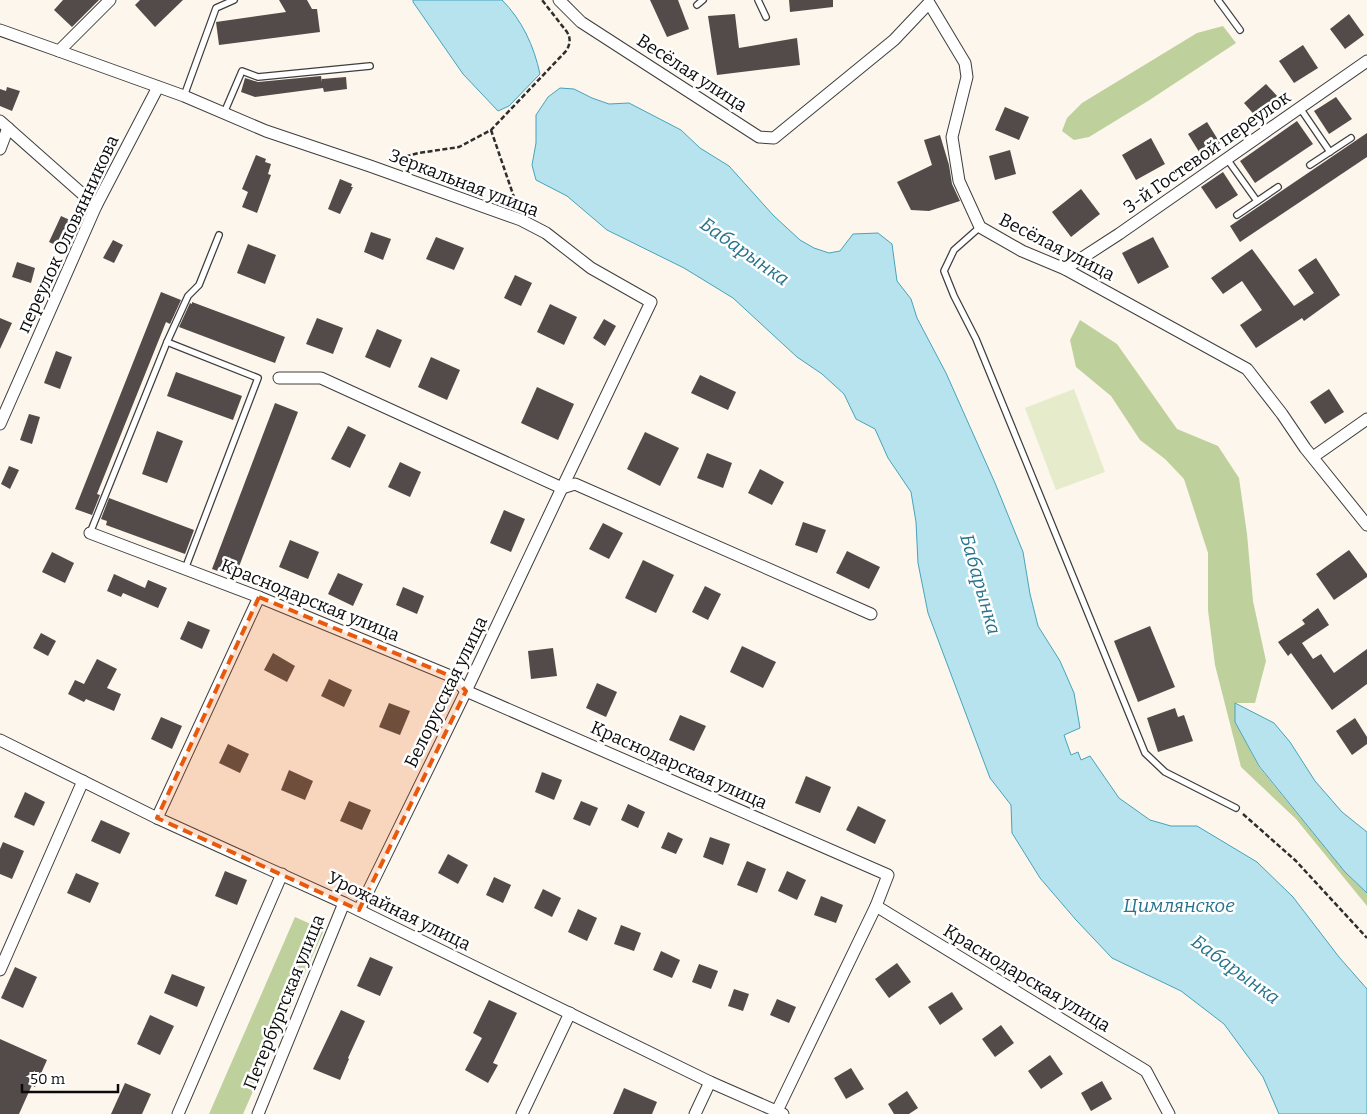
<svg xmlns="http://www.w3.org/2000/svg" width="1367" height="1114" viewBox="0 0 1367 1114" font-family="Bitter,serif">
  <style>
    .forest { fill: #bed19c }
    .pitch { fill: #e6ebcb }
    .water { fill: #b7e3ee; stroke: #47a3bb }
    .building { fill: #534b49 }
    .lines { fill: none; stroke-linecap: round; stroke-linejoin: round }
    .lane-casing { stroke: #3e3e3e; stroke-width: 8 }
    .street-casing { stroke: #3e3e3e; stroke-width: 13 }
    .path { stroke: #2d2d2d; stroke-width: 2.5; stroke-dasharray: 5 2.5; stroke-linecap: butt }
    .lane { stroke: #fff; stroke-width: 5.5 }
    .street { stroke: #fff; stroke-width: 11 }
    .marked { fill: #e8590c; fill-opacity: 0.2; stroke: #e8590c; stroke-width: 4; stroke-dasharray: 10 6; stroke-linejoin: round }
    .labels { text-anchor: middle; stroke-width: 5; stroke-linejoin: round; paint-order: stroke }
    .street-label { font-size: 18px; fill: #0b0b0b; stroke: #fff }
    .water-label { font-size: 19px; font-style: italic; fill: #25738c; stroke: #fff }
  </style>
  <rect width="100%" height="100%" fill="#fdf6ec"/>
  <g class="forest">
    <path d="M1223,26L1236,43L1148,101L1089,137L1074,140L1062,131L1067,118L1082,103L1197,33Z"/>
    <path d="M1080,320L1117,344L1177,429L1218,446L1239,478L1247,534L1253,601L1266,661L1255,703H1235V722L1259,767L1345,872L1367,893V906L1296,819L1241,767L1215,665L1208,610V553L1184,479L1165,459L1140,440L1111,396L1076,367L1070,340Z"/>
    <path d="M295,917L324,930L243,1114H209Z"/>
  </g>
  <path class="pitch" d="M1074,389L1105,472L1056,490L1025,408Z"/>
  <g class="water">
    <path d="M413,0H502C522,20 534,46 540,74L509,106L498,111L463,74L413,2Z"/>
    <path d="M560,88L574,89L592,98L609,104L629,103L681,130L700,148L729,166L773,215L800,240L814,248L829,253L840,251L853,234L878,233L892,244L897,281L911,299L917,318L946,373L995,483L1023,552L1030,594L1038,626L1060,661L1074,693L1080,728L1064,735L1071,755L1078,752L1081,760L1090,756L1119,798L1150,820L1171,826H1197L1257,862L1293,897L1339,957L1367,989V1114H1279L1263,1077L1224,1024L1181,991L1112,958L1076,920L1040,878L1012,833L1011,805L990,778L928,613L918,563L916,522L911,492L888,458L875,429L856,419L844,394L822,374L797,357L733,298L684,268L607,230L567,196L536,180L532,165L536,143V115L548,97Z"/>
    <path d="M1235,703L1274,723L1290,742L1315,781L1342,812L1367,832V893L1345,872L1259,766L1235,722Z"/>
  </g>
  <g class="building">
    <path d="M63,0H99L72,27L54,10Z"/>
    <path d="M140,0H183L155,27L135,5Z"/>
    <path d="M279,0H307L312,9H317L320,32L219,45L216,22L286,12Z"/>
    <path d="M650,0H678L689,29L667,37Z"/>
    <path d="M789,0H833V7L790,12Z"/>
    <path d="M735,14L739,48L797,38L800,65L717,75L708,16Z"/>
    <path d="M1349,14L1364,35L1345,49L1330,29Z"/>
    <path d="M1303,45L1318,68L1294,83L1279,61Z"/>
    <path d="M321,76L322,82V79L346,77L347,89L324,92L323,88L255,97L241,92L245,78L258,82Z"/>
    <path d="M1266,84L1279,98L1257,118L1244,103Z"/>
    <path d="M7,87L20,91L12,111L0,106V89L6,91Z"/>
    <path d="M1336,97L1352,119L1329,134L1314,111Z"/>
    <path d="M1005,107L1029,117L1019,140L995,130Z"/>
    <path d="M1297,121L1313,144L1255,183L1240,161Z"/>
    <path d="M1207,122L1220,143L1201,155L1188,134Z"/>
    <path d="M1367,133V157L1240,242L1230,226Z"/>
    <path d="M940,135L949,165L952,184L960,201L929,211L911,210L897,182L932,165L924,140Z"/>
    <path d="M1151,138L1165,164L1136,180L1122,155Z"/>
    <path d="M1010,150L1016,174L995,180L989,156Z"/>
    <path d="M256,155L266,159L265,162L271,164L268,174L271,175L257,213L242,207L248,192L242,189Z"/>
    <path d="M1223,172L1238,195L1216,209L1201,187Z"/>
    <path d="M340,179L352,184L351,187H353L340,214L328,209Z"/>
    <path d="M1081,189L1100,214L1071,237L1052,212Z"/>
    <path d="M61,216L72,221L60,247L49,242Z"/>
    <path d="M371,232L391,239L383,260L364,252Z"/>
    <path d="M436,237L464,248L454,270L426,259Z"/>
    <path d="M1153,237L1169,267L1138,284L1122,253Z"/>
    <path d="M113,240L123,245L114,263L103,258Z"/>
    <path d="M248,244L276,255L265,284L237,273Z"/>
    <path d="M1252,249L1294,306L1314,293L1298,270L1316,258L1340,295L1304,321L1302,318L1256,348L1240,325L1262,310L1242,281L1223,294L1211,278Z"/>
    <path d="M17,262L35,268L31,283L12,277Z"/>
    <path d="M515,275L532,283L521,306L504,298Z"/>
    <path d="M161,292L181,300L170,324L166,322L97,494L100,495L92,515L75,509Z"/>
    <path d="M192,302L285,337L275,363L179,327L190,303L192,304Z"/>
    <path d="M550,304L577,317L564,345L537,332Z"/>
    <path d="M0,318L12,323L0,349Z"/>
    <path d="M317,318L343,328L333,354L306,344Z"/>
    <path d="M604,319L616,326L605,346L593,338Z"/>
    <path d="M377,329L402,340L390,368L365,357Z"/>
    <path d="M56,351L72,357L60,389L44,383Z"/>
    <path d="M431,357L460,370L447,400L418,387Z"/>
    <path d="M176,372L242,396L233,420L167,396Z"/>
    <path d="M700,375L736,392L728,410L691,393Z"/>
    <path d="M537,387L574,404L558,440L521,423Z"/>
    <path d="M1329,389L1344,412L1325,424L1310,402Z"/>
    <path d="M275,403L298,412L235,577L212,569Z"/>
    <path d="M29,414L40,417L32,444L20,440Z"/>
    <path d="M348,426L366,435L350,468L331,459Z"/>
    <path d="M157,431L183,441L167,483L142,474Z"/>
    <path d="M645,432L679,448L660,486L627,469Z"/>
    <path d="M707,453L732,463L723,488L697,478Z"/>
    <path d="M400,462L421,472L410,497L388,487Z"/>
    <path d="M9,466L19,470L10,489L1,484Z"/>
    <path d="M760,469L784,482L772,505L748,493Z"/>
    <path d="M109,498L194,530L185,554L106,525L107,521L101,519Z"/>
    <path d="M504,510L525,519L511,552L490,543Z"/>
    <path d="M803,522L826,530L817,553L795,545Z"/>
    <path d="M603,523L623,533L609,559L589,549Z"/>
    <path d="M290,540L319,552L308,579L279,567Z"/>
    <path d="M1349,550L1367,574V577L1334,600L1316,574Z"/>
    <path d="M847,551L880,567L869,589L836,573Z"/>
    <path d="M52,552L74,563L65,583L42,572Z"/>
    <path d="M643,560L674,575L656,613L625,598Z"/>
    <path d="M338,573L363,584L353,606L328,594Z"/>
    <path d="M114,574L145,588L148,580L167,588L158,608L123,593L121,597L107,591Z"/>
    <path d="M705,586L721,594L708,620L692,612Z"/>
    <path d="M403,587L424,596L417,614L396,605Z"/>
    <path d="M1318,608L1329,625L1302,643L1313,659L1321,654L1334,673L1367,649V684L1332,710L1291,653L1288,656L1278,642L1305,624L1302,620Z"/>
    <path d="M188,621L210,630L202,649L180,639Z"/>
    <path d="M1150,626L1175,687L1138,702L1114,641Z"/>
    <path d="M41,633L56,641L48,656L33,648Z"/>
    <path d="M742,646L776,662L763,688L730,672Z"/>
    <path d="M553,648L557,676L531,679L528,651Z"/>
    <path d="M273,653L295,666L287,682L264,670Z"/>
    <path d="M97,659L117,669L107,688L121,694L114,711L86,699L84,702L68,694L75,680L84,684Z"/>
    <path d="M329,679L352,690L344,707L321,696Z"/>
    <path d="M597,683L617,692L606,717L586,708Z"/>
    <path d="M389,703L410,711L400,735L379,727Z"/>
    <path d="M1175,708L1178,717L1184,715L1193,741L1158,752L1147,718Z"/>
    <path d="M680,715L706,726L694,751L669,740Z"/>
    <path d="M161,717L182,726L172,749L151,739Z"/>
    <path d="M1355,718L1367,737V744L1352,755L1336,731Z"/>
    <path d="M228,744L249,754L240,773L219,763Z"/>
    <path d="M289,770L313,781L305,800L281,790Z"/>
    <path d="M542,772L562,780L554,800L535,792Z"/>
    <path d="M806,776L831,787L820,813L795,803Z"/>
    <path d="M25,792L45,802L34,826L14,817Z"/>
    <path d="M349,801L371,810L362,830L340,821Z"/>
    <path d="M581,801L598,808L590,826L573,819Z"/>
    <path d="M628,804L645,812L638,828L621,820Z"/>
    <path d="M858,806L886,820L875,844L846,830Z"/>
    <path d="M101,820L130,833L120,854L91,841Z"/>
    <path d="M668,832L683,839L676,854L661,848Z"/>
    <path d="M710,837L730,844L723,865L703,857Z"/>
    <path d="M3,842L24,851L12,879L0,874V849Z"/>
    <path d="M448,854L468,865L458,884L438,873Z"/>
    <path d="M747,861L766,869L757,893L737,885Z"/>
    <path d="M225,871L247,880L237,905L215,896Z"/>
    <path d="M787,871L806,880L797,900L778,891Z"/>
    <path d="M76,873L99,883L90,903L67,893Z"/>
    <path d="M494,877L511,885L503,903L486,895Z"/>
    <path d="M543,889L561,898L552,917L534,908Z"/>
    <path d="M821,896L843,905L836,923L814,915Z"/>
    <path d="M578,909L597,918L587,941L568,932Z"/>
    <path d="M621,925L641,933L634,951L614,944Z"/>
    <path d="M661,951L680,960L672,978L653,970Z"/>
    <path d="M370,957L393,967L380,996L357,986Z"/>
    <path d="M897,963L911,982L889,998L875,979Z"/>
    <path d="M699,964L718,971L711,989L692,982Z"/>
    <path d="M15,967L37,977L23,1008L1,998Z"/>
    <path d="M172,974L205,987L197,1007L164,993Z"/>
    <path d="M734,989L749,994L743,1011L728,1006Z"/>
    <path d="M952,992L963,1009L940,1025L928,1007Z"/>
    <path d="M777,999L796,1007L789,1023L770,1015Z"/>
    <path d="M489,1000L517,1013L493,1063L498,1065L488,1083L465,1070L482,1038L473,1033Z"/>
    <path d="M341,1010L365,1021L348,1058L349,1059L340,1080L313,1069Z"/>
    <path d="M150,1015L174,1026L160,1055L137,1044Z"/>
    <path d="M1001,1025L1014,1043L995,1057L982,1039Z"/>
    <path d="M0,1039L47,1060L35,1087L32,1085L19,1114H0Z"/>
    <path d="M1050,1055L1063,1074L1041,1089L1028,1071Z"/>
    <path d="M851,1068L864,1089L846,1099L834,1078Z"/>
    <path d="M1102,1081L1112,1099L1091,1111L1081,1093Z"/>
    <path d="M125,1083L151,1094L142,1114H111Z"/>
    <path d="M624,1088L657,1102L652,1114H613Z"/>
    <path d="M907,1091L918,1108L909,1114H894L888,1104Z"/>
  </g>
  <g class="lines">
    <g class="lane-casing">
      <g id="lane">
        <path d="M758,0L766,17"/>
        <path d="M1218,0L1240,30"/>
        <path d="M697,5L703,0"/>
        <path d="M184,96L216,8L234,0"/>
        <path d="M1300,108L1330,152"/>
        <path d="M224,113L242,71L258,77L370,66"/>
        <path d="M1227,159L1257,201"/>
        <path d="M1310,165L1351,138"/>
        <path d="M1237,215L1278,187"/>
        <path d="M980,227L954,250L944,271L954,296L976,339L1145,753L1165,772L1236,808"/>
        <path d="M167,342L258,378L185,569"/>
        <path d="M90,533L167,342L188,296L199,285L219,235"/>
      </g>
    </g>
    <g class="street-casing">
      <g id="street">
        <path d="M559,0L581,22L759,137L774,138L894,40L929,3L965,63L967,77L952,137L959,181L980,227L1022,251L1065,269L1247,369L1282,414L1305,448L1367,525"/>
        <path d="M0,30L59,51L110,0"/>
        <path d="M59,51L184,96L266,131L370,166L521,220L546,233L591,268L651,302L562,488"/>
        <path d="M0,121L96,206"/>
        <path d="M0,149L8,128"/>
        <path d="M1065,269L1119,234L1367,61"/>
        <path d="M279,378H321L562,488L466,691L359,910"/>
        <path d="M0,424L96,206L158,87"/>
        <path d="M1313,457L1367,419"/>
        <path d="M562,488L575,484L871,614"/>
        <path d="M90,533L259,597L453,677L466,691L888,875L876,906L1146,1071L1169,1114"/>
        <path d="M0,740L157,818L344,903L710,1082L783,1114"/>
        <path d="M157,818L259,597"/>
        <path d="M0,970L83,781"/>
        <path d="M777,1111L876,906"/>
        <path d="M178,1114L282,874"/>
        <path d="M258,1114L344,903"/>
        <path d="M522,1114L570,1013"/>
        <path d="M695,1114L710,1082"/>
      </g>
    </g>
    <g class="path">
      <path d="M491,130L517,206"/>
      <path d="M391,160L419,153L459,147L491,130L567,50C570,43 571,39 567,32L542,0"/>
      <path d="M1243,814L1296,861L1367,938"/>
    </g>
    <use href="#lane" class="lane"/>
    <use href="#street" class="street"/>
  </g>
  <path class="marked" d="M259,597L453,677L466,691L359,910L157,818Z"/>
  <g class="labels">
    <g class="street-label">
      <text transform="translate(692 73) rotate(33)" y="6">Весёлая улица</text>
      <text transform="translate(1207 152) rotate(-35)" y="6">3-й Гостевой переулок</text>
      <text transform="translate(464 183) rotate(21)" y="6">Зеркальная улица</text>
      <text transform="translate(68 234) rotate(-65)" y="6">переулок Оловянникова</text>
      <text transform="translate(1057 247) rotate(27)" y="6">Весёлая улица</text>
      <text transform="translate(310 600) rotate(22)" y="6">Краснодарская улица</text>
      <text transform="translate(446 692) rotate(-64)" y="6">Белорусская улица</text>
      <text transform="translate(679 765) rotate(24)" y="6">Краснодарская улица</text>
      <text transform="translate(399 911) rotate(26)" y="6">Урожайная улица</text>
      <text transform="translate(1027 978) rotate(31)" y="6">Краснодарская улица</text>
      <text transform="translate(284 1002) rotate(-68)" y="6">Петербургская улица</text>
    </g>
    <g class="water-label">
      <text transform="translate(745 251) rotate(35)" y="7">Бабарынка</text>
      <text transform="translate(981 584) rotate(74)" y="7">Бабарынка</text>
      <text x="1179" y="912">Цимлянское</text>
      <text transform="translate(1236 969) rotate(36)" y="7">Бабарынка</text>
    </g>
  </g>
  <path d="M22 1084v8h96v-8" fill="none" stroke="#0b0b0b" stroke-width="2.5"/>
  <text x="30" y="1084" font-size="15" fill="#0b0b0b" stroke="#ffffff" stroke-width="4" paint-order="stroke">50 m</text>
</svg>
